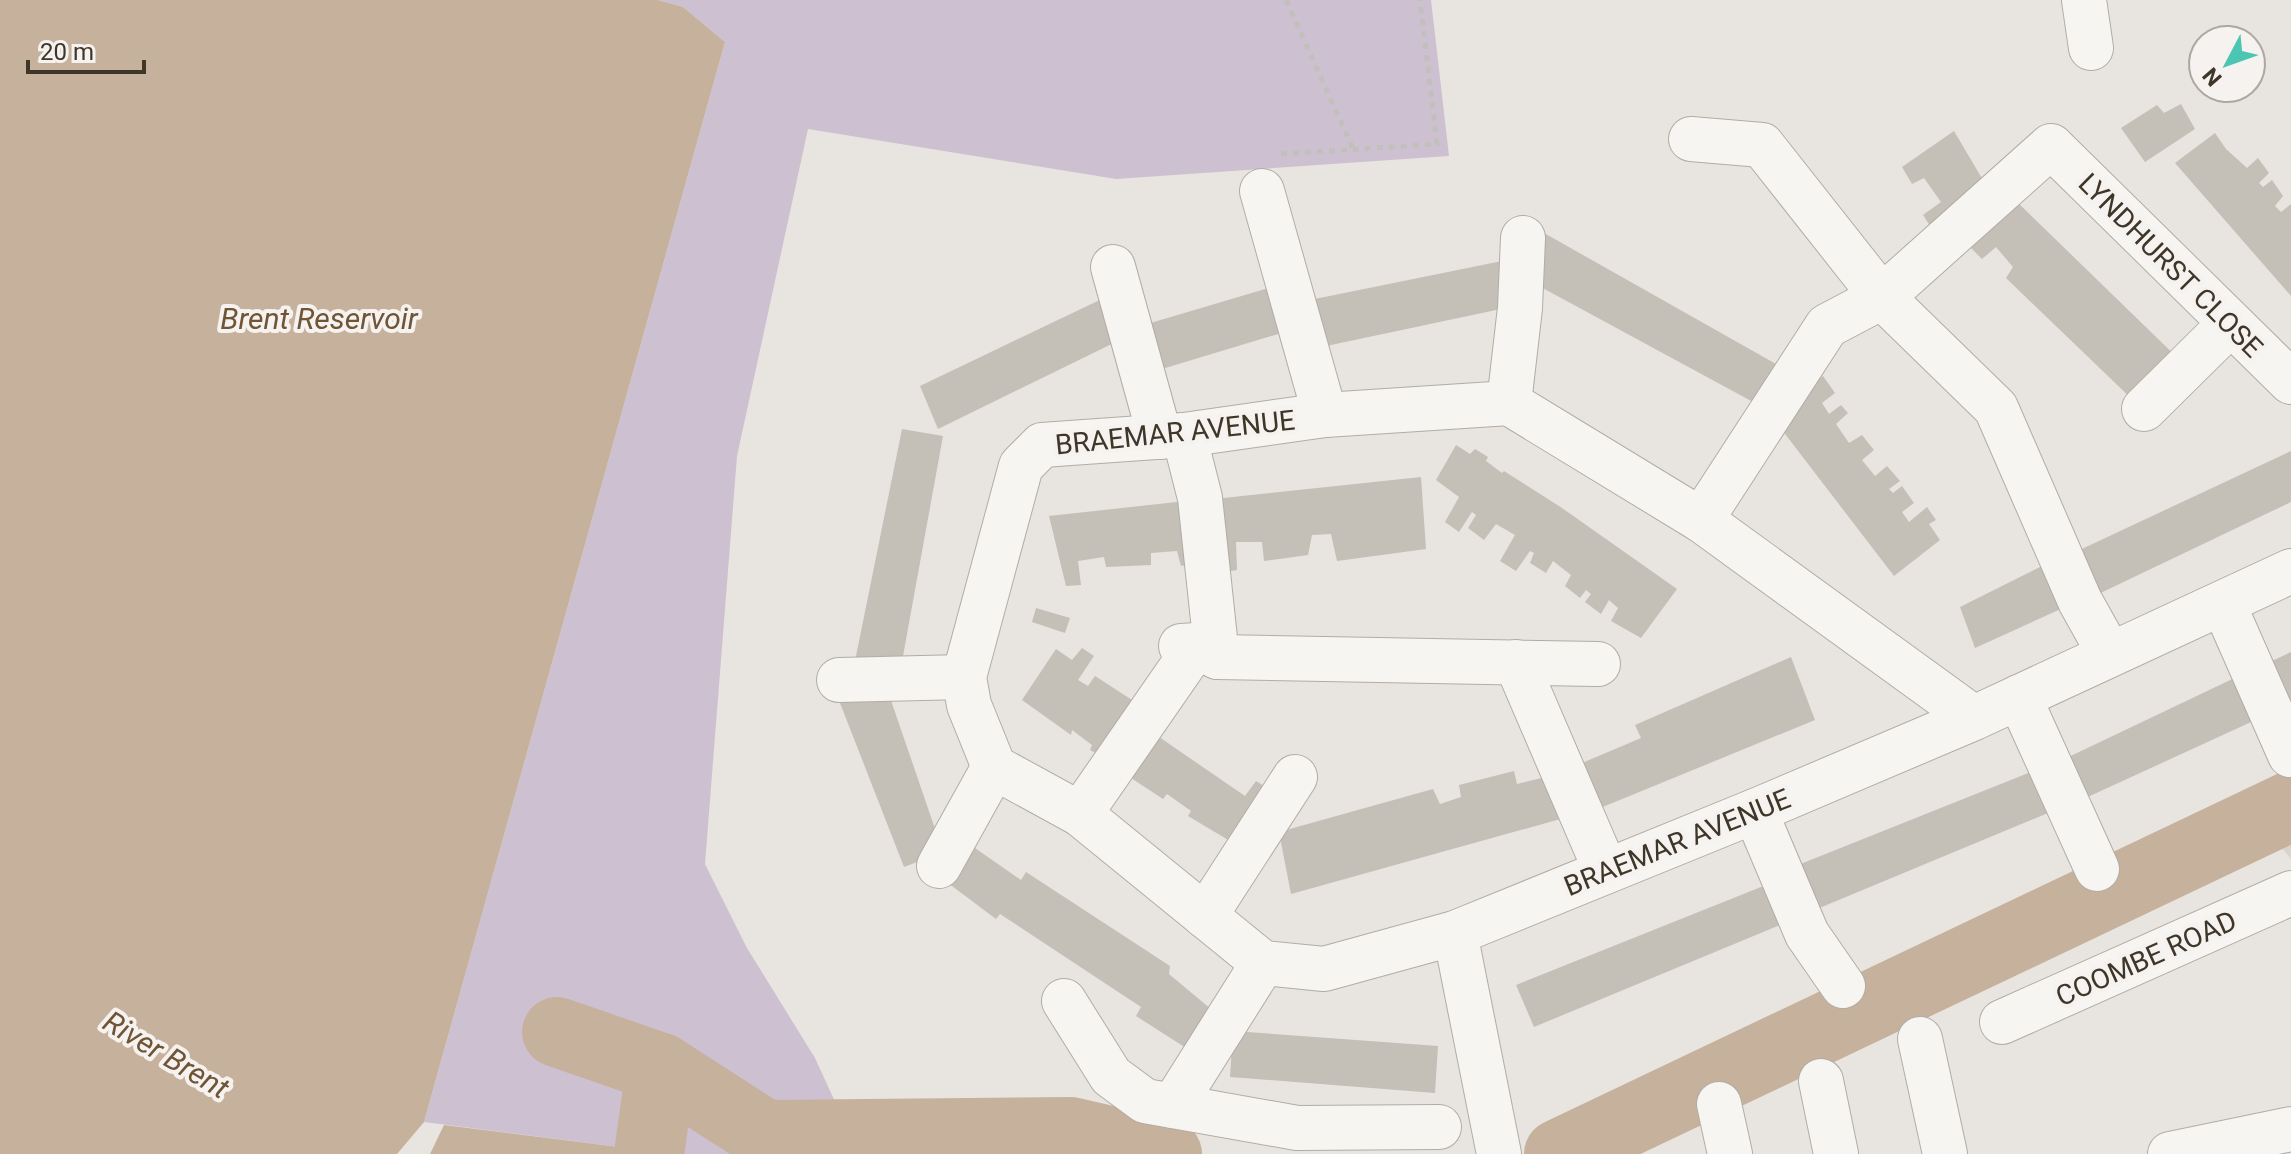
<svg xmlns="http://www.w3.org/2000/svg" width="2291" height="1154" viewBox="0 0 2291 1154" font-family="Roboto,sans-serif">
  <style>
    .built { fill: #d9d4ce }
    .green { fill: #cdc1d1 }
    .water { fill: #c6b19c }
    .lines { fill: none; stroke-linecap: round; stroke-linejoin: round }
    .river { stroke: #c6b19c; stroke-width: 70 }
    .building { fill: #c4bfb7 }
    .minor-casing { stroke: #b2aca5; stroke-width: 46 }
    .path { stroke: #c2c0ba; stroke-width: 5; stroke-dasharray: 6 6; stroke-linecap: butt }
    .minor { stroke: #f6f5f2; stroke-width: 44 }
    .labels { text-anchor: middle; stroke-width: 8; stroke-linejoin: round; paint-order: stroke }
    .street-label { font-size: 28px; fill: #3e3629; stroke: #f5f2ef }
    .water-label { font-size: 30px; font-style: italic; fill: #6f5536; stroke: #f5f2ef }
  </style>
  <rect width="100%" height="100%" fill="#e8e4df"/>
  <path class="built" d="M2291,799V859L2255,816Z"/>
  <path class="green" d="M658,0H1431L1449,156L1116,179L808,129L737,456L705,864L747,948L815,1058L859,1154H641L627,1148L424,1122L725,42L683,7Z"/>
  <g class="water">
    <path d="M0,0H658L683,7L725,42L424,1122L397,1154H0Z"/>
    <path d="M444,1125L627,1148L641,1154H430Z"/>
  </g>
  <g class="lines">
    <g class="river">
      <path d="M557,1032L661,1068L765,1135L1071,1132L1167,1154"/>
      <path d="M649,1154L661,1068"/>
      <path d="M1559,1154L2291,806"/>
    </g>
  </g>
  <g class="building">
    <path d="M2181,104L2195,129L2145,162L2121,128L2157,105L2164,113Z"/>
    <path d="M1954,131L1993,197L1934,232L1923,215L1941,202L1924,178L1912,184L1902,167Z"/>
    <path d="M2215,133L2226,149L2247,168L2258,158L2269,173L2259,183L2263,187L2272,180L2283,196L2275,206L2281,212L2291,204V296L2175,163Z"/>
    <path d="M2014,199L2188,368L2136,403L2006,278L2013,267L1996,247L1982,259L1970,247Z"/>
    <path d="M1544,233L1792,373L1766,409L1526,279Z"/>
    <path d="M1507,260L1515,306L1312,349L1300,302Z"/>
    <path d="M1275,286L1288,331L1152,372L1137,327Z"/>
    <path d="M1106,297L1126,337L938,429L920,386Z"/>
    <path d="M1823,376L1835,393L1822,403L1829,414L1841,405L1848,413L1836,424L1849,443L1862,435L1874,450L1862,460L1875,476L1887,466L1900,481L1889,489L1893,493L1902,486L1914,503L1902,512L1909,522L1927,507L1936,520L1929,524L1940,540L1894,576L1772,417Z"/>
    <path d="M902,429L943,436L899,678L853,671Z"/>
    <path d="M1456,445L1470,454L1475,449L1488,457L1486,461L1502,473L1504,471L1562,508L1677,589L1641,638L1611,621L1618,608L1609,600L1601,614L1585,602L1591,594L1586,590L1580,598L1565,586L1571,575L1553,561L1546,573L1530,563L1534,553L1530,551L1516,571L1500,561L1515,535L1496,524L1484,540L1468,528L1476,515L1472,512L1459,532L1445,522L1459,497L1436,480Z"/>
    <path d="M2291,451V502L2088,599L2069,555Z"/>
    <path d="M1421,477L1426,549L1337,561L1331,534L1312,535L1308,555L1264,561L1262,542H1236L1237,570L1219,573L1205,500Z"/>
    <path d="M1195,500L1201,562L1181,566L1177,551L1151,553V565L1106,567L1104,557L1078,561L1081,585L1066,586L1049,516Z"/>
    <path d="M2052,561L2074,603L1975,648L1960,607Z"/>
    <path d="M1036,608L1070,618L1065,633L1032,622Z"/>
    <path d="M1082,648L1094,656L1078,680L1088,686L1095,676L1132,700L1124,712L1110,761L1090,750L1092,745L1072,730L1071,735L1022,700L1056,649L1072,660Z"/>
    <path d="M2291,652V702L2274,710L2257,668Z"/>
    <path d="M1791,657L1815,720L1588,813L1568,769L1641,738L1635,725Z"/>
    <path d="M2245,673L2262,717L2079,801L2058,762Z"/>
    <path d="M885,683L943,852L904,867L840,703Z"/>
    <path d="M1146,728L1245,796L1256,781L1272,791L1240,847L1188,816L1191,811L1167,794L1163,799L1131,778Z"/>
    <path d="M2046,766L2060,808L1805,914L1788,869Z"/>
    <path d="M1514,771L1517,784L1554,775L1564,818L1291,894L1279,832L1433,789L1440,804L1461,797L1459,785Z"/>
    <path d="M962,839L1021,880L1026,872L1170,966L1169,974L1218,1015L1197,1055L1136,1016L1141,1007L1000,914L996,919L940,877Z"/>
    <path d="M1776,881L1792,920L1534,1027L1516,985Z"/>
    <path d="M1233,1031L1438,1046L1435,1093L1230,1077Z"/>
  </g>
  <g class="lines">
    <g class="minor-casing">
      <g id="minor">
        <path d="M2084,0L2091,48"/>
        <path d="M1691,139L1762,145L1882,297L1996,408L2080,601L2109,653"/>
        <path d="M1262,191L1325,415"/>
        <path d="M1113,267L1160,437"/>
        <path d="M1509,403L1520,308L1523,238"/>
        <path d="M2144,409L2230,324"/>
        <path d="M1184,435L1200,498L1217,657"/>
        <path d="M1701,520L1827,326L1882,297L2051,146L2291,382"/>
        <path d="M2223,603L2290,755"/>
        <path d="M1181,646L1197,645L1217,657L1598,664"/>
        <path d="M1516,662L1605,869"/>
        <path d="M839,680L964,677"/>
        <path d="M2019,697L2097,869"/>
        <path d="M1974,718L1701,520L1509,403L1325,415L1184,435L1042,445L1021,466L964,677L969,705L994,767L1080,814L1263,963L1324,969L1455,933L1755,811L1974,718L2291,571"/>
        <path d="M1755,811L1807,934L1843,986"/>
        <path d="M1080,814L1197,645"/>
        <path d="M939,866L994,767"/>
        <path d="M1205,916L1295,777"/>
        <path d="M1455,933L1499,1154"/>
        <path d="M1064,1001L1111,1076L1145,1101L1297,1128L1439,1127"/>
        <path d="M2002,1022L2291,893"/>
        <path d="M1920,1039L1945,1154"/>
        <path d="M1821,1081L1836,1154"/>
        <path d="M1719,1104L1730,1154"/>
        <path d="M1173,1106L1263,963"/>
        <path d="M2170,1154L2291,1129"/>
      </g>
    </g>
    <g class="path">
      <path d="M1286,0L1353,149"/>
      <path d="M1281,154L1437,144L1420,0"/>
    </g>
    <use href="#minor" class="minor"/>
  </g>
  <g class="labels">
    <g class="street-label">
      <text transform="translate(2171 265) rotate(45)" y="10">LYNDHURST CLOSE</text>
      <text transform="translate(1175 432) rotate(-6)" y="10">BRAEMAR AVENUE</text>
      <text transform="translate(1677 842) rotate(-22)" y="10">BRAEMAR AVENUE</text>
      <text transform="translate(2146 958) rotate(-24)" y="10">COOMBE ROAD</text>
    </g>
    <g class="water-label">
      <text x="319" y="329">Brent Reservoir</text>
      <text transform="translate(166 1055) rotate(31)" y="10">River Brent</text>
    </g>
  </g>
  <g transform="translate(2227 64) rotate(229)"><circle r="38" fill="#f5f2ef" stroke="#aca7a0" stroke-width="2"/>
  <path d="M0-6L14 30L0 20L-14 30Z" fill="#4bc6b2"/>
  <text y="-12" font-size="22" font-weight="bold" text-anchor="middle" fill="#3e3629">N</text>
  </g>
  <path d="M28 60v12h116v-12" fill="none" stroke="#3e3629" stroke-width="4"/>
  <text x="40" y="60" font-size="24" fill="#3e3629" stroke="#f5f2ef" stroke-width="6" paint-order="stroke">20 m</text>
</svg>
